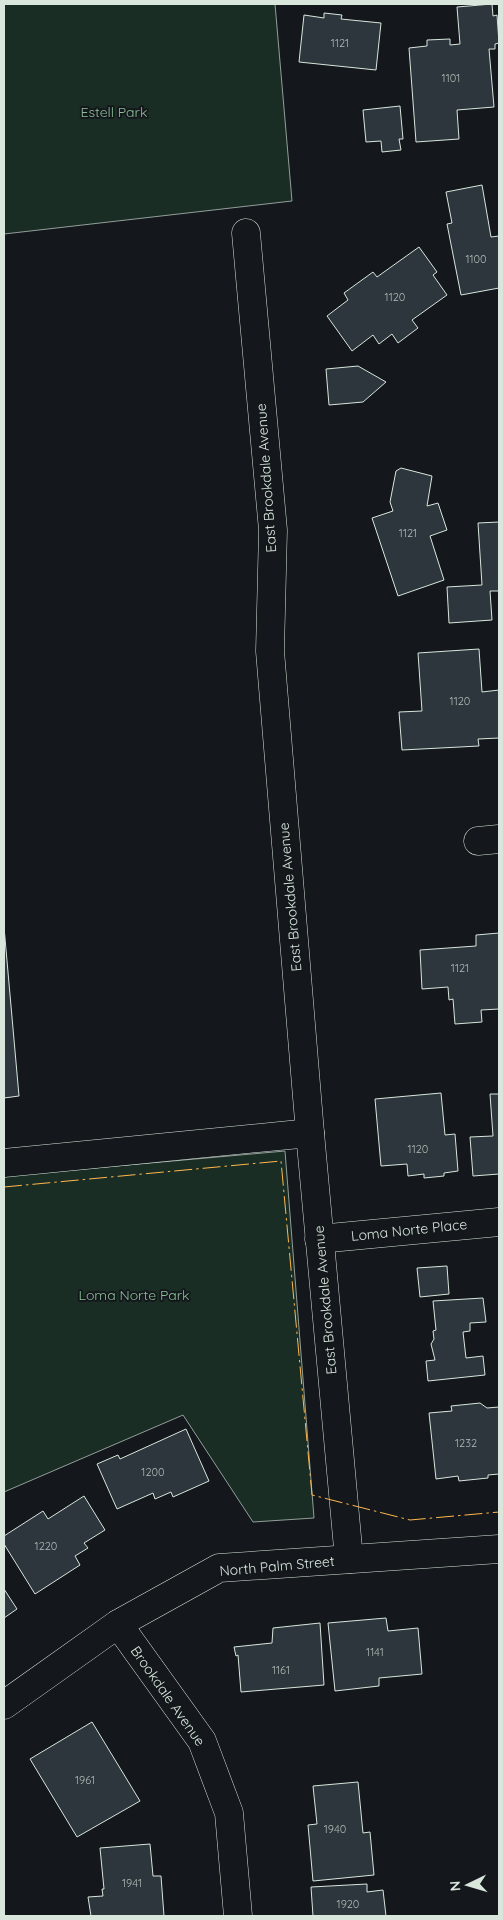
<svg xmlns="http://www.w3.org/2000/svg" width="503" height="1920" viewBox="0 0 503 1920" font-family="Quicksand,sans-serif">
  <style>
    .green { fill: #1a2d24; stroke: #939e99 }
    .building { fill: #2c363c; stroke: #d8e6dc }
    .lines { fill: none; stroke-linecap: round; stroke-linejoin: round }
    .minor-casing { stroke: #d8e6dc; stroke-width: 29 }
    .minor { stroke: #14181c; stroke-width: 28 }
    .power { stroke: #ffb74d; stroke-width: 1; stroke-dasharray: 18 4 2.5 4; stroke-linecap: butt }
    .labels { text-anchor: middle; stroke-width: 4; stroke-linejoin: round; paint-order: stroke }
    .number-label { font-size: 11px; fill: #adbab4 }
    .park-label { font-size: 14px; fill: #8ac095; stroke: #14181c }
    .street-label { font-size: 14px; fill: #d8e6dc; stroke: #14181c }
  </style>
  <rect width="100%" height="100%" fill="#14181c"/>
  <g class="green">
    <path d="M4,4H275L292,201L4,234Z"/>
    <path d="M285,1151L314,1518L253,1522L183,1415L4,1492V1176Z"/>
  </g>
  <g class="building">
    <path d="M492,4L493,16L497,15L499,43L495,44V49H489L494,107L457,110L459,139L416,142L409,48L427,46V40L450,39V45L460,44L457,7Z"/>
    <path d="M324,13L342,15L341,19L381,23L376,70L299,62L304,15L324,18Z"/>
    <path d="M400,106L403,139H399L401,150L382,152L381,141L366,142L363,110Z"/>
    <path d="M482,185L491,237L499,236V288L461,295L447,224L452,223L446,192Z"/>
    <path d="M419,247L437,272L433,275L447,295L412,320L418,328L398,343L392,334L379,344L373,335L352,351L327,316L348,300L344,293L373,272L377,277Z"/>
    <path d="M358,366L386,382L363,402L329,405L326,369Z"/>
    <path d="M401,468L432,476L427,506L438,503L447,530L430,536L444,580L398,596L372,518L393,511L390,502L396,471Z"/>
    <path d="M499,522V591H490L492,620L449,623L447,587L482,585L478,523Z"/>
    <path d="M479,649L482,692L499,690V738L478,739L479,746L402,750L399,712L422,711L418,653Z"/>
    <path d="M4,927L19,1096L4,1098Z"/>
    <path d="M499,933V1009L481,1010L482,1022L455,1024L453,999L449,1000L448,987L422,989L420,950L476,946V935Z"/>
    <path d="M441,1093L445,1135L455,1134L458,1171L444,1173V1176L424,1178V1174L408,1176L407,1164L381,1166L375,1099Z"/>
    <path d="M490,1094H499V1174L473,1176L470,1137L493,1136Z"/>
    <path d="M447,1266L449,1294L420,1297L417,1268Z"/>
    <path d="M483,1298L486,1322L470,1323V1331L463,1332L466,1358L483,1356L485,1375L428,1381L426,1361L435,1360L431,1344L434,1339L433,1331L436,1330L433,1301Z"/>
    <path d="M480,1403L487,1408L499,1407V1474L488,1475V1478L459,1481L458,1476L436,1479L429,1413L452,1411L451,1406Z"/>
    <path d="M186,1429L209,1481L173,1497L171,1492L155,1499L153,1493L117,1509L97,1464L118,1455L120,1459Z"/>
    <path d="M84,1496L105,1530L84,1543L88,1548L75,1556L80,1565L35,1594L4,1544V1536L43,1511L48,1519Z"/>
    <path d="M4,1589L17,1609L4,1618Z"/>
    <path d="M386,1618L388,1631L418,1628L422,1674L379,1678V1686L335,1691L328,1623Z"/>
    <path d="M320,1623L324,1685L241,1692L238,1655L236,1656L234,1647L272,1643L273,1628Z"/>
    <path d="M92,1722L140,1801L77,1837L30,1759Z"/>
    <path d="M358,1782L363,1833L370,1832L374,1875L313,1881L308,1825L317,1824L313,1786Z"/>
    <path d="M150,1844L153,1876H161L164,1916H91L88,1897L103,1896L102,1889H104L100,1848Z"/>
    <path d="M367,1884V1892L383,1890L386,1916H313L311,1887Z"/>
  </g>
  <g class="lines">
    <g class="minor-casing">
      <g id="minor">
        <path d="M246,233L273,530L270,651L310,1133L349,1559"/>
        <path d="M478,841L499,839"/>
        <path d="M4,1163L310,1133"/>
        <path d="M319,1239L499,1222"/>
        <path d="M118,1624L202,1741L229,1813L238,1916"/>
        <path d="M4,1705L118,1624L219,1568L499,1549"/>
      </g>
    </g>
    <use href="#minor" class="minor"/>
    <path class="power" d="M4,1187L281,1161L312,1495L410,1520L499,1512"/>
  </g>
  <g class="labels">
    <g class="number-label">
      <text x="340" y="47">1121</text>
      <text x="451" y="82">1101</text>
      <text x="476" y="263">1100</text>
      <text x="395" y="301">1120</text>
      <text x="408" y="537">1121</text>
      <text x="460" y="705">1120</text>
      <text x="460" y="972">1121</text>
      <text x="418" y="1153">1120</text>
      <text x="466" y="1447">1232</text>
      <text x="153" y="1476">1200</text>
      <text x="46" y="1550">1220</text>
      <text x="375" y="1656">1141</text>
      <text x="281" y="1674">1161</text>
      <text x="85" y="1784">1961</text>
      <text x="335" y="1833">1940</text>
      <text x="132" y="1887">1941</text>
      <text x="348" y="1908">1920</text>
    </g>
    <g class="park-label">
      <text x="114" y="117">Estell Park</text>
      <text x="134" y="1300">Loma Norte Park</text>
    </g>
    <g class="street-label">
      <text transform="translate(266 478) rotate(-94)" y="5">East Brookdale Avenue</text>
      <text transform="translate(290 897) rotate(-95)" y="5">East Brookdale Avenue</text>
      <text transform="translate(409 1230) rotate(-6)" y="5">Loma Norte Place</text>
      <text transform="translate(325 1300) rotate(-95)" y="5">East Brookdale Avenue</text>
      <text transform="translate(277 1566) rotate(-5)" y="5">North Palm Street</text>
      <text transform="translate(168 1696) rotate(55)" y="5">Brookdale Avenue</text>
    </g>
  </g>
  <rect width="503" height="1920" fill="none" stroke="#d8e6dc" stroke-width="10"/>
  <g transform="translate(468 1885) rotate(265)" stroke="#14181c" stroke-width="4" paint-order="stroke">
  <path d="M0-4L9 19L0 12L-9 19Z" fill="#d8e6dc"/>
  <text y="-8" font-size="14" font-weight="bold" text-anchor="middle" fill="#d8e6dc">N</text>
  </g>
</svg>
